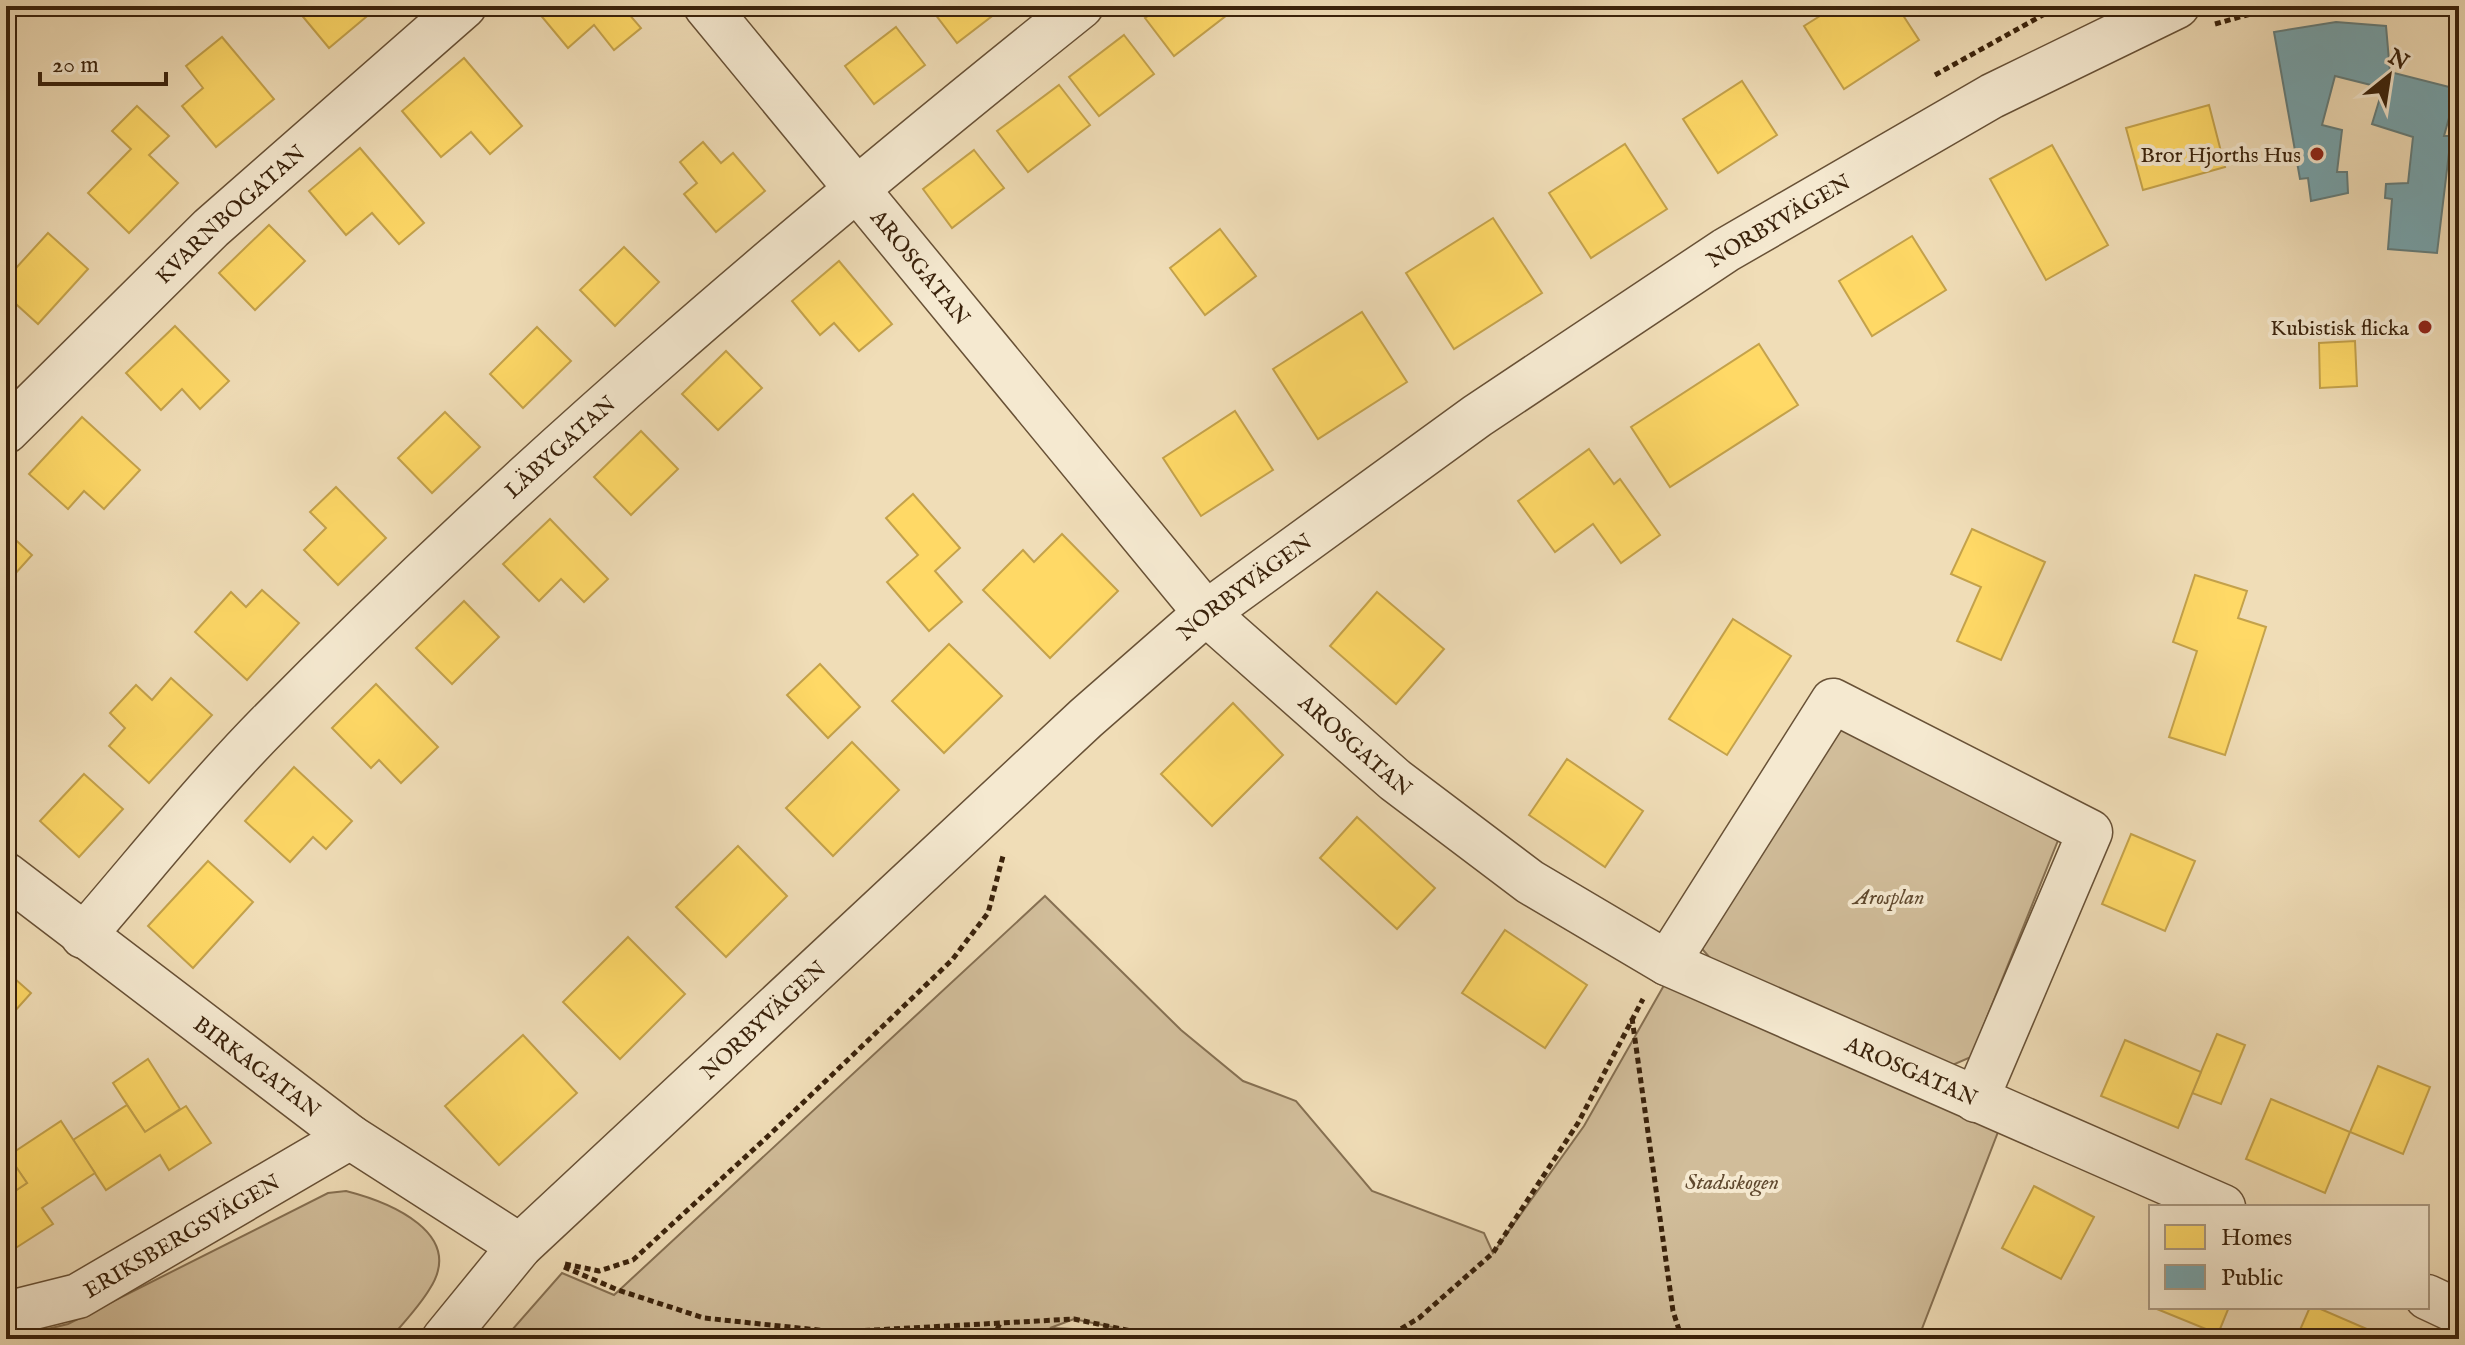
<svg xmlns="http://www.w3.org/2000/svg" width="2465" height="1345" viewBox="0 0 2465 1345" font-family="'IM FELL English',serif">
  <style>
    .green { fill: #d1bd9a; stroke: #867052; stroke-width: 2 }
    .homes { fill: #ffd966; stroke: #c4a24b; stroke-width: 2 }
    .public { fill: #76a5af; stroke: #647e7e; stroke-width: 2 }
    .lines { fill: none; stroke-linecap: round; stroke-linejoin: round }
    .minor-casing { stroke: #685136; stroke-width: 47 }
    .path { stroke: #3a220b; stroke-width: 5; stroke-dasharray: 6 4; stroke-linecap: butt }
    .minor { stroke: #f5e9d0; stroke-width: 44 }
    .poi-dot { fill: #8f2418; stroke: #f5e9d0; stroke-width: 3 }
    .labels { text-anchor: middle; stroke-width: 8; stroke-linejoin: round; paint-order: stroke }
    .poi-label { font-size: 22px; fill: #3a220b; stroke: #f5e9d0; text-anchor: end }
    .street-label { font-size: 22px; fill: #3a220b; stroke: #f5e9d0 }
    .park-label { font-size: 22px; font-style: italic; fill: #60492f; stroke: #f5e9d0 }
  </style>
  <rect width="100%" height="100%" fill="#f0ddb7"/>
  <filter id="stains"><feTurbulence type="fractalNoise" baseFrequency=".0025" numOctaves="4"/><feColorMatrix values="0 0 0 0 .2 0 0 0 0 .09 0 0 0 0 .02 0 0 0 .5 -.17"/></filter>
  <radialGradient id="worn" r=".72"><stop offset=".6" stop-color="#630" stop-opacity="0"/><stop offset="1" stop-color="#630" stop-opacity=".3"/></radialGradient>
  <g class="green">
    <path d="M1836,721L2061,833L1971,1057L1948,1067L1711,959L1695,941Z"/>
    <path d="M1045,896L1181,1030L1243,1081L1296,1101L1372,1191L1484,1233L1493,1253L1584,1126L1667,980L1998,1132L1918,1339H1169L1074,1319L1050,1328L1120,1331L1149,1339H504L562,1273L614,1295Z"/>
    <path d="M346,1191C389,1202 467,1233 429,1290C418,1308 403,1323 390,1339H6L68,1324L328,1193Z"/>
  </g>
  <g class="homes">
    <path d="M294,6H377L378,7L329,48Z"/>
    <path d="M533,6H622L641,28L614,50L594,25L568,48Z"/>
    <path d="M929,6H997L1000,10L957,43Z"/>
    <path d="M1162,6H1220L1227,15L1174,56L1145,18Z"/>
    <path d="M1836,6H1897L1919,40L1844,89L1804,26Z"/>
    <path d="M896,27L925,65L874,104L845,66Z"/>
    <path d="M1124,35L1154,74L1099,116L1069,77Z"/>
    <path d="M222,37L274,99L216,147L182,106L203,88L186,66Z"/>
    <path d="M464,58L522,126L490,154L471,132L441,157L402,111Z"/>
    <path d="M1742,81L1777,135L1718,173L1683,119Z"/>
    <path d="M1059,85L1090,125L1028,172L997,131Z"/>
    <path d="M2209,105L2225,167L2143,190L2126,128Z"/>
    <path d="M137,106L169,136L149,155L178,183L129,233L88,193L131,149L112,131Z"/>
    <path d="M703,142L721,163L733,153L765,191L716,232L684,194L697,183L680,162Z"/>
    <path d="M1625,144L1667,209L1591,258L1549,193Z"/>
    <path d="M2052,145L2108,245L2046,280L1990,179Z"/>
    <path d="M360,148L424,223L399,244L372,213L346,235L309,191Z"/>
    <path d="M974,150L1004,188L952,228L923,189Z"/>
    <path d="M1493,218L1542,293L1454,349L1406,273Z"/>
    <path d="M269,225L305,261L255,310L219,273Z"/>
    <path d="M1220,229L1256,276L1205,315L1170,268Z"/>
    <path d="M48,233L88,269L38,324L6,295V279Z"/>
    <path d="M1912,236L1946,290L1872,336L1839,281Z"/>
    <path d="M624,247L659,282L615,326L580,290Z"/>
    <path d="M839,261L892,324L859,351L834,323L820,335L792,301Z"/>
    <path d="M1362,312L1407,382L1318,439L1273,369Z"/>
    <path d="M175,326L229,381L200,409L182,389L161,410L126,373Z"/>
    <path d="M537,327L571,361L523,408L490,374Z"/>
    <path d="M2355,341L2357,386L2320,388L2319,343Z"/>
    <path d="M1759,344L1798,405L1670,487L1631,427Z"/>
    <path d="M726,351L762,388L718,430L682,394Z"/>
    <path d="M1235,411L1273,470L1201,516L1163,458Z"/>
    <path d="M445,412L480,447L432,493L398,458Z"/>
    <path d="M82,417L140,470L104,509L84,491L68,509L29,474Z"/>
    <path d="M641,431L678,469L631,515L594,477Z"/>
    <path d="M1589,449L1614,484L1620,479L1660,535L1621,563L1593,524L1555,552L1518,501Z"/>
    <path d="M336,487L386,538L338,585L304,550L326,528L310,512Z"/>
    <path d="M913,494L960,548L935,571L962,602L929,631L887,582L918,555L886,518Z"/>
    <path d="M550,519L608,579L584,602L561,579L539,601L503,564Z"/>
    <path d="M1972,529L2045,562L2001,660L1957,641L1981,587L1951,574Z"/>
    <path d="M6,531L32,555L6,584Z"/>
    <path d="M1062,534L1118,591L1050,658L983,590L1023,550L1034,562Z"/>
    <path d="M2195,575L2247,591L2238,618L2266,627L2225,755L2169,737L2197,651L2173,642Z"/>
    <path d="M262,590L299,623L247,680L195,632L231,592L246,607Z"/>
    <path d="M1377,592L1444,649L1396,704L1330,646Z"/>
    <path d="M464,601L499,637L452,684L416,648Z"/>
    <path d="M1733,619L1791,656L1727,755L1669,719Z"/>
    <path d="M949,644L1002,696L944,753L892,701Z"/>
    <path d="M820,664L860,707L828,738L787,695Z"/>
    <path d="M171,678L212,715L149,783L109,746L125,728L110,713L136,685L152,700Z"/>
    <path d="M376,684L438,747L401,783L379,760L371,768L332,728Z"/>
    <path d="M1233,703L1283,755L1212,826L1161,774Z"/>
    <path d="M852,742L899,790L833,856L786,808Z"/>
    <path d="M1567,759L1643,811L1605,867L1529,815Z"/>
    <path d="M294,767L352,821L326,849L313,837L290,862L245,821Z"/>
    <path d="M84,774L123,809L79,857L40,821Z"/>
    <path d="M1357,817L1435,888L1397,929L1320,858Z"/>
    <path d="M2131,834L2195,861L2165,931L2102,904Z"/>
    <path d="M738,846L787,896L726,957L676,907Z"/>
    <path d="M208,861L253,902L193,968L148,926Z"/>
    <path d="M1505,930L1587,985L1545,1048L1462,993Z"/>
    <path d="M628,937L685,994L620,1059L563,1002Z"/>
    <path d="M6,971L31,993L6,1021Z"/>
    <path d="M2217,1034L2245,1045L2221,1104L2192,1093Z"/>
    <path d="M523,1035L577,1093L499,1165L445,1106Z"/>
    <path d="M2125,1040L2201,1072L2178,1128L2101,1096Z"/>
    <path d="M148,1059L180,1109L145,1132L113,1083Z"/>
    <path d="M2378,1066L2430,1087L2403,1154L2350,1132Z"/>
    <path d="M2271,1099L2350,1132L2325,1193L2246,1159Z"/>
    <path d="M127,1105L145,1132L186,1106L211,1143L169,1170L160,1155L106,1190L73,1140Z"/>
    <path d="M61,1121L95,1173L42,1208L53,1224L11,1251L6,1244V1197L27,1183L8,1156Z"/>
    <path d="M6,1152L27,1183L6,1197Z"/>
    <path d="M2034,1186L2094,1217L2061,1279L2002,1248Z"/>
    <path d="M2152,1307H2229L2218,1334Z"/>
    <path d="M2310,1307H2316L2383,1336L2381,1339H2296Z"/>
  </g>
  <path class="public" d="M2336,22L2386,26L2390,72L2457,89L2444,136H2451L2437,253L2388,249L2392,199L2385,198L2386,184L2408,183L2413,137L2372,124L2383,88L2335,76L2322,125L2342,130L2337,172H2347L2348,193L2311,201L2308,178L2300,179L2274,32Z"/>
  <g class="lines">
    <g class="minor-casing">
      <g id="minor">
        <path id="s1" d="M706,6L1206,613L1395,780L1530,882L1667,963L2223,1207"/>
        <path id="s2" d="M6,431L211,228L464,6"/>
        <path id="s3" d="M6,875L350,1137L520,1246"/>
        <path id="s4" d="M83,936C144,866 203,791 269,724C522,467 799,232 1081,6"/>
        <path d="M1667,963L1833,701L2090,832L1976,1100"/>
        <path d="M2427,1297L2459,1312"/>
        <path id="s5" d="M6,1314L78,1296L350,1137"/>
        <path id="s6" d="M444,1339L520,1246L1086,718L1206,613L1477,416L1726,250L1992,96L2177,6"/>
      </g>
    </g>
    <g class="path">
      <path d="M2215,24L2279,6"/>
      <path d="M1935,75L2059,6"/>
      <path d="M1632,1018L1673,1311L1682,1339"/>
      <path d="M565,1264L599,1271L633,1260L765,1139L952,960L988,913L1003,856"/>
      <path d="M564,1267L618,1290L704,1318L837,1332L1074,1319L1169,1339"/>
      <path d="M121,1339L153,1331H179L188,1339"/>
      <path d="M993,1339L1000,1323"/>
      <path d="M1384,1339L1419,1318L1493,1253L1578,1123L1643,999"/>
    </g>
    <use href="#minor" class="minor"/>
  </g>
  <g class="poi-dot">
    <circle cx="2317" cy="154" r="8"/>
    <circle cx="2425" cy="327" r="8"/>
  </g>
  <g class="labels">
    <g class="poi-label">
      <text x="2301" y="162">Bror Hjorths Hus</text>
      <text x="2409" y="335">Kubistisk flicka</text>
    </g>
    <g class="street-label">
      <text dy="8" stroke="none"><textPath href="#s2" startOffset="312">KVARNBOGATAN</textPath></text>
      <text dy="8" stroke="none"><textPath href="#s6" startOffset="1748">NORBYVÄGEN</textPath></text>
      <text dy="8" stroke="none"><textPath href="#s1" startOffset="338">AROSGATAN</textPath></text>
      <text dy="8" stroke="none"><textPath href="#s4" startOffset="684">LÄBYGATAN</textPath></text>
      <text dy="8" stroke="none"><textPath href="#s6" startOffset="1100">NORBYVÄGEN</textPath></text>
      <text dy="8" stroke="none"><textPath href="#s1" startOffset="986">AROSGATAN</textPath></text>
      <text dy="8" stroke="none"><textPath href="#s6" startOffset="452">NORBYVÄGEN</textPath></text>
      <text dy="8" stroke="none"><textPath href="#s3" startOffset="316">BIRKAGATAN</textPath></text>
      <text dy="8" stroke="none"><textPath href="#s1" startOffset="1634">AROSGATAN</textPath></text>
      <text dy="8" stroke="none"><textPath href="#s5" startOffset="194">ERIKSBERGSVÄGEN</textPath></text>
    </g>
    <g class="park-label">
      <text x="1889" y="904">Arosplan</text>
      <text x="1732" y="1189">Stadsskogen</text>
    </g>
  </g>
  <rect width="2465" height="1345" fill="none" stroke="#f0ddb7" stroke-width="32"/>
  <rect x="8" y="8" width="2449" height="1329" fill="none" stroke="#3a220b" stroke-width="4"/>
  <rect x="16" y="16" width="2433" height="1313" fill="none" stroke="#3a220b" stroke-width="2"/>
  <rect x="2149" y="1205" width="280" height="104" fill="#f5e9d0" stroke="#aa9981" stroke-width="2"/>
  <rect x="2165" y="1225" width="40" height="24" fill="#ffd966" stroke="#aa9981" stroke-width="2"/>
  <text x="2221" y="1245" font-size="24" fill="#3a220b">Homes</text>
  <rect x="2165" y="1265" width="40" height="24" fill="#76a5af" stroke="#aa9981" stroke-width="2"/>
  <text x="2221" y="1285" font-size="24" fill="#3a220b">Public</text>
  <g transform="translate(2389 76) rotate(30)" stroke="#f5e9d0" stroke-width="6" paint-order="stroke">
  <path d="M0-6L14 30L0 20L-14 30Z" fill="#3a220b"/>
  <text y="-12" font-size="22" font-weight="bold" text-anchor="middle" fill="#3a220b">N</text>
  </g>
  <path d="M40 72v12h126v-12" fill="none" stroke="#3a220b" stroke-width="4"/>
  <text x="52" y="72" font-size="24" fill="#3a220b" stroke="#f5e9d0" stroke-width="6" paint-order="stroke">20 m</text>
  <rect width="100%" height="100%" filter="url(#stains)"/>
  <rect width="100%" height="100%" fill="url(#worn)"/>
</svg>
